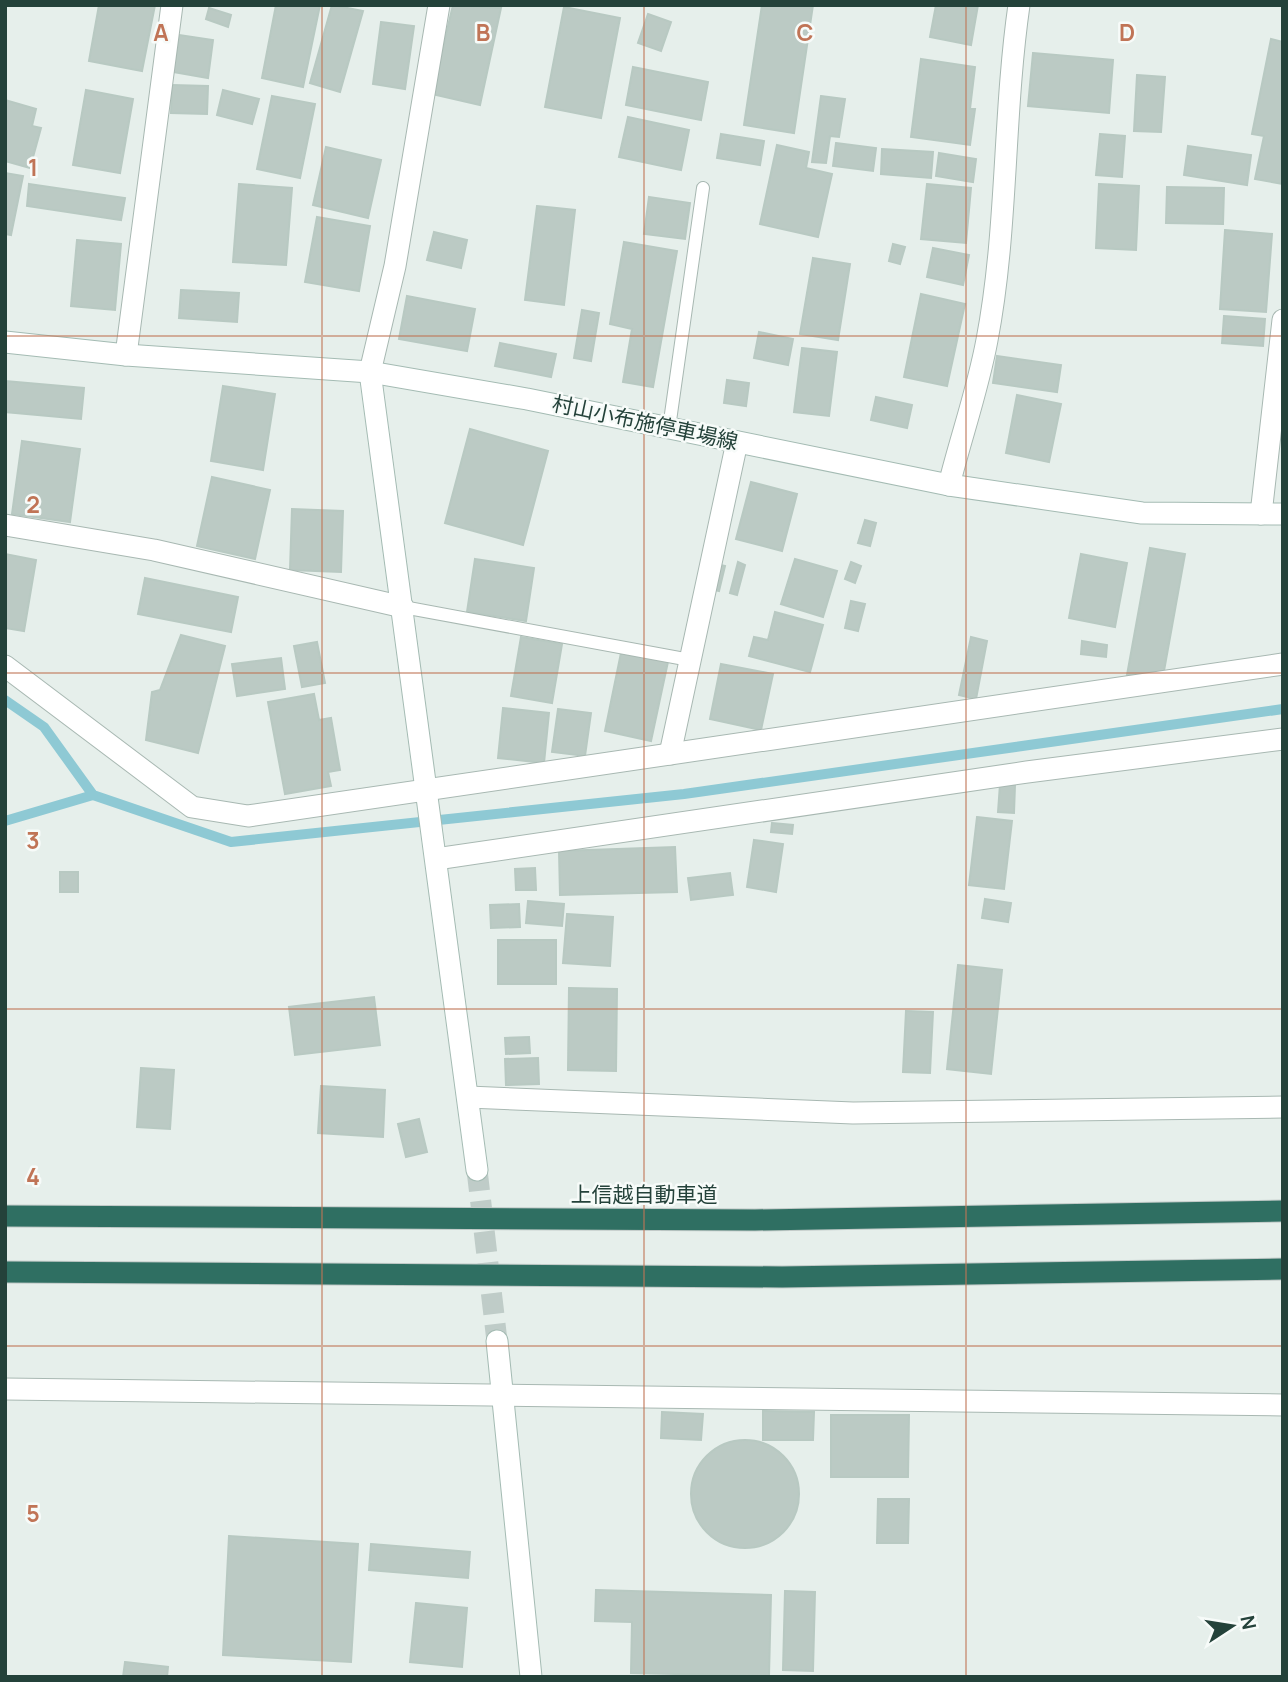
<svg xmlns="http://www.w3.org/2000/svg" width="1288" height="1682" viewBox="0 0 1288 1682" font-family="Manrope,'Noto Sans JP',sans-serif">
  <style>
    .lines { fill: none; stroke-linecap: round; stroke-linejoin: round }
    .stream { stroke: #8ec9d4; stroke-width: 10 }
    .building { fill: #bbcac4; stroke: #b8c9c2; stroke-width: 2 }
    .secondary-tunnel { stroke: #bfccc8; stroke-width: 21; stroke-dasharray: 21 10; stroke-linecap: butt }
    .lane-casing { stroke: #a8b8b2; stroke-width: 14 }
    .street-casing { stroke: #a8b8b2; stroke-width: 23 }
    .secondary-casing { stroke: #a4bbb3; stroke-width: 23 }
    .highway-casing { stroke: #c2cac8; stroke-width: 23 }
    .lane { stroke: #fff; stroke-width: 12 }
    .street { stroke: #fff; stroke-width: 21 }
    .secondary { stroke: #fff; stroke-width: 21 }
    .highway { stroke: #2f6f62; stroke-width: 21 }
    .grid { fill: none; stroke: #c07456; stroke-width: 2; stroke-opacity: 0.55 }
    .labels { text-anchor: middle; stroke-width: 5; stroke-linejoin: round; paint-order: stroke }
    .street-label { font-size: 21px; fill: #24423a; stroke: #f7fbf9 }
    .grid-label { font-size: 23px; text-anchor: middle; font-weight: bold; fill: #c07456; stroke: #f7fbf9; stroke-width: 5; stroke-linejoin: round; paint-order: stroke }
  </style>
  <rect width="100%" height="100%" fill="#e6efeb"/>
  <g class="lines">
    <g class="stream">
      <path d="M5,700L44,727L93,795L231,842L684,794L1283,709"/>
      <path d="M5,821L93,795"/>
    </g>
  </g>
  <g class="building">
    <path d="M99,5H155L142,71L89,61Z"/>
    <path d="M276,5H320L303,87L262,78Z"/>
    <path d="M332,5L363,11L340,92L310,83Z"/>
    <path d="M453,5L501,8L480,105L432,94Z"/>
    <path d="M762,5H813L794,133L744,125Z"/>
    <path d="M936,5H978L971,45L930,37Z"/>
    <path d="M564,7L620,18L601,118L545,107Z"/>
    <path d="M209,8L231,15L228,27L206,19Z"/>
    <path d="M648,14L671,22L661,51L638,43Z"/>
    <path d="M381,22L414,26L405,89L373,84Z"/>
    <path d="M179,35L213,40L208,78L173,72Z"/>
    <path d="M1271,39L1283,42V184L1255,179L1264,136L1252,134Z"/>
    <path d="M1033,53L1113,60L1109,113L1028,106Z"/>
    <path d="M921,59L975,67L970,109H975L970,145L911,137Z"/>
    <path d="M633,67L708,82L701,120L626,105Z"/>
    <path d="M1137,75L1165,77L1161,132L1134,131Z"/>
    <path d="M172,85L208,86L207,114L171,113Z"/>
    <path d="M86,90L133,99L120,173L73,165Z"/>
    <path d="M223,90L259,99L252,124L217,115Z"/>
    <path d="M272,96L315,104L300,178L257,169Z"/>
    <path d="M821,96L845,99L839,137L830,136L826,163L812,162Z"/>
    <path d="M5,100L36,109L32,126L41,128L30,168L5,161Z"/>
    <path d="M628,117L689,130L681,170L619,157Z"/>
    <path d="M721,134L764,141L760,165L717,158Z"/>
    <path d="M1100,134L1125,136L1122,177L1096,175Z"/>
    <path d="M836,143L876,148L873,171L833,166Z"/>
    <path d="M777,145L809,152L806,168L832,174L818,237L760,224Z"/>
    <path d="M1188,146L1251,155L1247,185L1184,175Z"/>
    <path d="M326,147L381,160L368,218L313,205Z"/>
    <path d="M882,149L933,152L931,178L881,174Z"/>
    <path d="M939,153L976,159L973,182L936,176Z"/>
    <path d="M5,173L23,176L11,235L5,234Z"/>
    <path d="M29,184L125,198L121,220L27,206Z"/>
    <path d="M239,184L292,188L286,265L233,262Z"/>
    <path d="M927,184L971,188L966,243L921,239Z"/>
    <path d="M1099,184L1139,186L1136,250L1096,248Z"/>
    <path d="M1167,187L1224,188L1223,224L1166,223Z"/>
    <path d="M649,197L690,203L685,239L644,234Z"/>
    <path d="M537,206L575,210L564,305L525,300Z"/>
    <path d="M317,217L370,226L359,291L305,282Z"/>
    <path d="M1225,230L1272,234L1266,312L1220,309Z"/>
    <path d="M434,232L467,240L461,268L427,260Z"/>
    <path d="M77,240L121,244L115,310L71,306Z"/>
    <path d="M624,242L677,251L653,387L623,382L632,329L610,324Z"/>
    <path d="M893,244L905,247L900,264L889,261Z"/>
    <path d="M933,248L969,255L963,285L927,277Z"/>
    <path d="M813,258L850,264L838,340L800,334Z"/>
    <path d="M181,290L239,293L237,322L179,318Z"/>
    <path d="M921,294L965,304L947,386L904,377Z"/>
    <path d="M407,296L475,309L467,351L399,339Z"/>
    <path d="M582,310L599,313L591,361L574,358Z"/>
    <path d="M1224,316L1265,319L1263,346L1222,343Z"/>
    <path d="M759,332L793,339L788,365L754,358Z"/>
    <path d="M500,343L556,354L551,377L495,366Z"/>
    <path d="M802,348L837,352L829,416L794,412Z"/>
    <path d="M997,356L1061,365L1057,392L993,383Z"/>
    <path d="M727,380L749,383L746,406L724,403Z"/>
    <path d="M5,381L84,388L81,419L5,412Z"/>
    <path d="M223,386L275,394L263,470L211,461Z"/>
    <path d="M1017,395L1061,404L1049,462L1006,453Z"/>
    <path d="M876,397L912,405L907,428L871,420Z"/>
    <path d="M470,429L548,451L523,545L445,523Z"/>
    <path d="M22,441L80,449L70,522L12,514Z"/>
    <path d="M212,477L270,490L255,559L197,546Z"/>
    <path d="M751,482L797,494L782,551L736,539Z"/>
    <path d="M292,509L343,511L341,572L290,570Z"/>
    <path d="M865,520L876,523L870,546L858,543Z"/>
    <path d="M1150,548L1185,554L1162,682L1127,675Z"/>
    <path d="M5,554L36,560L24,631L5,628Z"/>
    <path d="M1081,554L1127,563L1115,627L1069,618Z"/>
    <path d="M475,559L534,568L526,621L467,612Z"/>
    <path d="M795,559L837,571L823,617L781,604Z"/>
    <path d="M738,562L745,565L737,595L730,593Z"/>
    <path d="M851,562L861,566L855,583L845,579Z"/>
    <path d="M712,563L725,566L719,591L706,588Z"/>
    <path d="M145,578L238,597L231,632L138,614Z"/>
    <path d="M851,601L865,604L858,631L845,628Z"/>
    <path d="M775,612L823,625L810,672L749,656L754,637L768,640Z"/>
    <path d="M181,635L225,646L198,753L146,740L152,692L160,690Z"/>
    <path d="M521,637L562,644L552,703L511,696Z"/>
    <path d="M971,637L987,641L976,699L959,695Z"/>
    <path d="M1082,641L1107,645L1106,657L1081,654Z"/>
    <path d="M317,642L325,683L302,687L294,646Z"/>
    <path d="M622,648L669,657L651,741L605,731Z"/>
    <path d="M281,658L285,689L237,696L232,664Z"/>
    <path d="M721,664L773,674L761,730L710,719Z"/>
    <path d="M314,694L319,720L331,718L340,770L328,772L331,786L285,794L268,702Z"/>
    <path d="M503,708L549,713L544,763L498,758Z"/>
    <path d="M558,709L591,713L585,756L552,752Z"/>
    <path d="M1000,784L1015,785L1014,813L998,812Z"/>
    <path d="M977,817L1012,821L1004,889L969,885Z"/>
    <path d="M772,823L793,825L792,834L771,832Z"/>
    <path d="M754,840L783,844L776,892L747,887Z"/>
    <path d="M675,847L677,892L560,895L559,851Z"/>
    <path d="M535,868L536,890H516L515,869Z"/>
    <rect x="60" y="872" width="18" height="20"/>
    <path d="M730,873L733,895L691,900L688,878Z"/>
    <path d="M985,899L1011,903L1008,922L982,918Z"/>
    <path d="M528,901L564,904L562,926L526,923Z"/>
    <path d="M519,904L520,927L491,928L490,905Z"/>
    <path d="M567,914L613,917L610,966L563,963Z"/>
    <rect x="498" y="940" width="58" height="44"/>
    <path d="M958,965L1002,970L991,1074L947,1069Z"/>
    <path d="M569,988L617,989L616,1071L568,1070Z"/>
    <path d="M374,997L380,1045L295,1055L289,1007Z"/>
    <path d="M906,1011L933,1012L930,1073L903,1072Z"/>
    <path d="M529,1037L530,1053L506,1054L505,1038Z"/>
    <path d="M538,1058L539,1084L506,1085L505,1059Z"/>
    <path d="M141,1068L174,1070L170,1129L137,1127Z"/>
    <path d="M321,1086L385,1090L383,1137L318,1133Z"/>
    <path d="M419,1119L427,1152L406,1157L398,1124Z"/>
    <path d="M763,1411L814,1412L813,1440H763Z"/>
    <path d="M662,1412L703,1414L701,1440L661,1438Z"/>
    <path d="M831,1415H909L908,1477H831Z"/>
    <circle cx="745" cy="1494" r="54"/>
    <path d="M878,1499H909L908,1543H877Z"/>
    <path d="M229,1536L358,1544L351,1662L223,1655Z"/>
    <path d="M371,1544L470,1552L468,1578L369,1570Z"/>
    <path d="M596,1590L771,1595L769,1676L631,1673L632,1622L595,1621Z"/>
    <path d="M785,1591L815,1592L813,1671L783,1670Z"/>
    <path d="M416,1603L467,1608L462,1667L410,1662Z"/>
    <path d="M125,1662L168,1667L167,1677H123Z"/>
  </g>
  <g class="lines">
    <path class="secondary-tunnel" d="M477,1170L497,1341"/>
    <g class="lane-casing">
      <g id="lane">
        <path d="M669,428L703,188"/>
        <path d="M403,607L690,660"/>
      </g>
    </g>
    <g class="street-casing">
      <g id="street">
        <path d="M126,355L172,5"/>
        <path d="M370,372L395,266L439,5"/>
        <path d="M949,485C961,437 978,389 987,340C1008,230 1003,116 1019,5"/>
        <path d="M1261,514L1283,320"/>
        <path d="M5,525L154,550L403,607"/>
        <path d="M5,666L192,807L248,816L1283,664"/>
        <path d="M670,754L737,442"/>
        <path d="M436,859L1027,772L1283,739"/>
        <path d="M468,1097L853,1113L1283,1107"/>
        <path d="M5,1389L1283,1405"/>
      </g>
    </g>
    <g class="secondary-casing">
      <g id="secondary">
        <path d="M5,342L126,355L370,372L527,399L949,485L1142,513L1283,514"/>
        <path d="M370,372L477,1170"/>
        <path d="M497,1341L531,1677"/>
      </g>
    </g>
    <g class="highway-casing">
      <g id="highway">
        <path d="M5,1216L755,1220L1283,1211"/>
        <path d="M5,1272L782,1277L1283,1269"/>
      </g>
    </g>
    <use href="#lane" class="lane"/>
    <use href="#street" class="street"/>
    <use href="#secondary" class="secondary"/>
    <use href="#highway" class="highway"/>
  </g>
  <path class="grid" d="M322,5V1677M644,5V1677M966,5V1677M5,336H1283M5,673H1283M5,1009H1283M5,1346H1283"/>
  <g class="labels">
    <g class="street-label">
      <text transform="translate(645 423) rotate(12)" y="7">村山小布施停車場線</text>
      <text x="644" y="1202">上信越自動車道</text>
    </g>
  </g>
  <g class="grid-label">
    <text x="161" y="41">A</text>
    <text x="483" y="41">B</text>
    <text x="805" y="41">C</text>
    <text x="1127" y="41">D</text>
    <text x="33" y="176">1</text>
    <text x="33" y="513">2</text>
    <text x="33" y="849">3</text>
    <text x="33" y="1185">4</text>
    <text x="33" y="1522">5</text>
  </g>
  <rect width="1288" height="1682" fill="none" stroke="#24423a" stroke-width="14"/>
  <g transform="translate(1232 1626) rotate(78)" stroke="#f7fbf9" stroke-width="5" paint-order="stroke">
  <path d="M0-5L12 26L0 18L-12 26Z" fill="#24423a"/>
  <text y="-10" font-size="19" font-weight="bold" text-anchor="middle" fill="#24423a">N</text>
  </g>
</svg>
